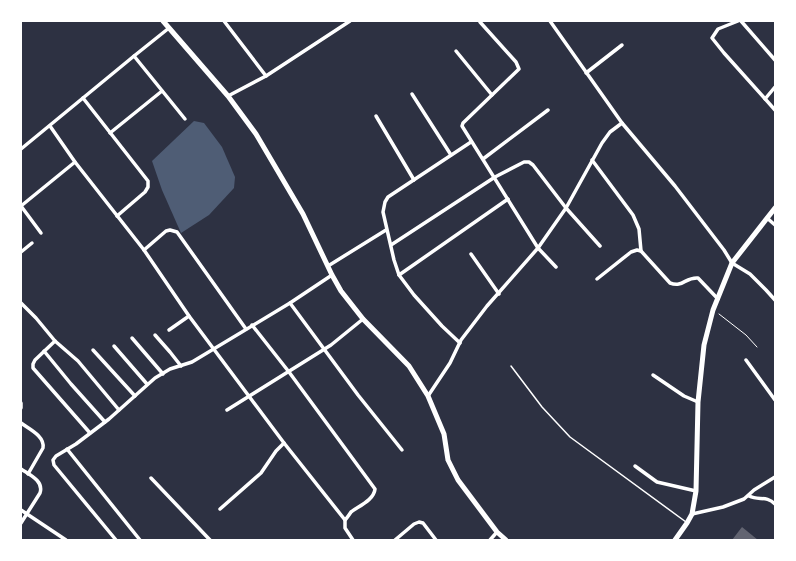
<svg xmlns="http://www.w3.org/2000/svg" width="796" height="561" viewBox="0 0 796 561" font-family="'Work Sans',sans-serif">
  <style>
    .water { fill: #4f5d75 }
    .building { fill: #626471 }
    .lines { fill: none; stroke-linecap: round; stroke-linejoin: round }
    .path { stroke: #fff; stroke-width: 1 }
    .service { stroke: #fff; stroke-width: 1.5 }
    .minor { stroke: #fff; stroke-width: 3.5 }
    .primary { stroke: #fff; stroke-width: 5 }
  </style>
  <rect width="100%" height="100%" fill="#2d3142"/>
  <path class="water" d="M194,121L204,123L222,147L235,177L234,188L209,215L181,233L162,190L152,161Z"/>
  <path class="building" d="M742,527L758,540H732Z"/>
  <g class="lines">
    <path class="path" d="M719,314L746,335L757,347"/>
    <path class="service" d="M511,366L542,407L570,437L686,522"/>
    <g class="minor">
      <path d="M224,21L266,76"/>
      <path d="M550,21L622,123L675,186L724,250L732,263L750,274L766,290L775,300"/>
      <path d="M738,21L718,29L712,38L724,53L775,110"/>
      <path d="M741,21L775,60"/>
      <path d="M480,22L516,62L519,69L463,123L462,126L538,248L556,267"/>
      <path d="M456,51L492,95"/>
      <path d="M134,56L185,119"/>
      <path d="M586,73L622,45"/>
      <path d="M412,94L451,155"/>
      <path d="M228,96L266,76L350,21"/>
      <path d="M83,98L148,181V187L145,192L117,216"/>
      <path d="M765,99L775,87"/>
      <path d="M376,116L414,180"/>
      <path d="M50,126L75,162L144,250L189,316L284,443L345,520"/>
      <path d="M110,133L162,91"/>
      <path d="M21,149L134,56L169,28"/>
      <path d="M483,159L548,110"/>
      <path d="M592,160L633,215L639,229L641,251"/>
      <path d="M21,206L75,162"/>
      <path d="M21,206L41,233"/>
      <path d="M767,218L775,225"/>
      <path d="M391,245L495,177L524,162H529L533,165L566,208L600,246"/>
      <path d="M144,250L166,231L170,230L177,232L246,329"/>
      <path d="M21,252L32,243"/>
      <path d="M471,254L499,294"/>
      <path d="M328,266L386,230"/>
      <path d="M399,275L508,199"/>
      <path d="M597,279L631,252L637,250L641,251L670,283C683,288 685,277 698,278L718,299"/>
      <path d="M21,303L36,318L55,341L78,361L119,410"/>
      <path d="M290,303L358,395L402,450"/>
      <path d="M252,325L289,372L375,489C374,500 359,506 351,512C349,515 347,518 345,520V528L353,540"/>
      <path d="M169,330L189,316"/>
      <path d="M155,335L170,352L181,366"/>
      <path d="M132,338L163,374"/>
      <path d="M55,341L35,360L33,364V368L90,433"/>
      <path d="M460,343L442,326L414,295L399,275L394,260L383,212L385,202L388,197L471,142"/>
      <path d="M114,346L147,384"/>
      <path d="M93,350L135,396"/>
      <path d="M44,351L71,384L105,422"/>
      <path d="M746,360L775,400"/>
      <path d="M653,375L684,396L698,402"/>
      <path d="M428,396L450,363L461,340L487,306L538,248L566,208L602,143L610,132L622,123"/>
      <path d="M21,403V408"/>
      <path d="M227,410L331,345L363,319"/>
      <path d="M21,423C29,429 45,436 43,448L28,474"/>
      <path d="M67,449L140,540"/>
      <path d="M635,466L657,482L696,491"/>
      <path d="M21,469C30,475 44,481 40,493L21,523"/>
      <path d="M151,478L210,540"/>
      <path d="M749,496C759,501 766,495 775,504"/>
      <path d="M220,509L261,473L276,451L284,443"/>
      <path d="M21,510L66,540"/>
      <path d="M692,514L723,507L744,499L754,490L775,477"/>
      <path d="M116,540L54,465L53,460L56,456L76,444L109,419L155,378L170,369L192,362L290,303L332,275"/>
      <path d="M395,540L414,524L419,522L423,523L436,540"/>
      <path d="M490,540L497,532"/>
    </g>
    <g class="primary">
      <path d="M163,21L228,96L256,134L303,214L332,275L341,291L363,319L409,366L428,396L444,434L448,460L458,480L497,532L506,540"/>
      <path d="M675,540L687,523L692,514L696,491L698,402L704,345L713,310L732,263L775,208"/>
    </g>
  </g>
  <rect width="796" height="561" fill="none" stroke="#ffffff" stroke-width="44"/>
</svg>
